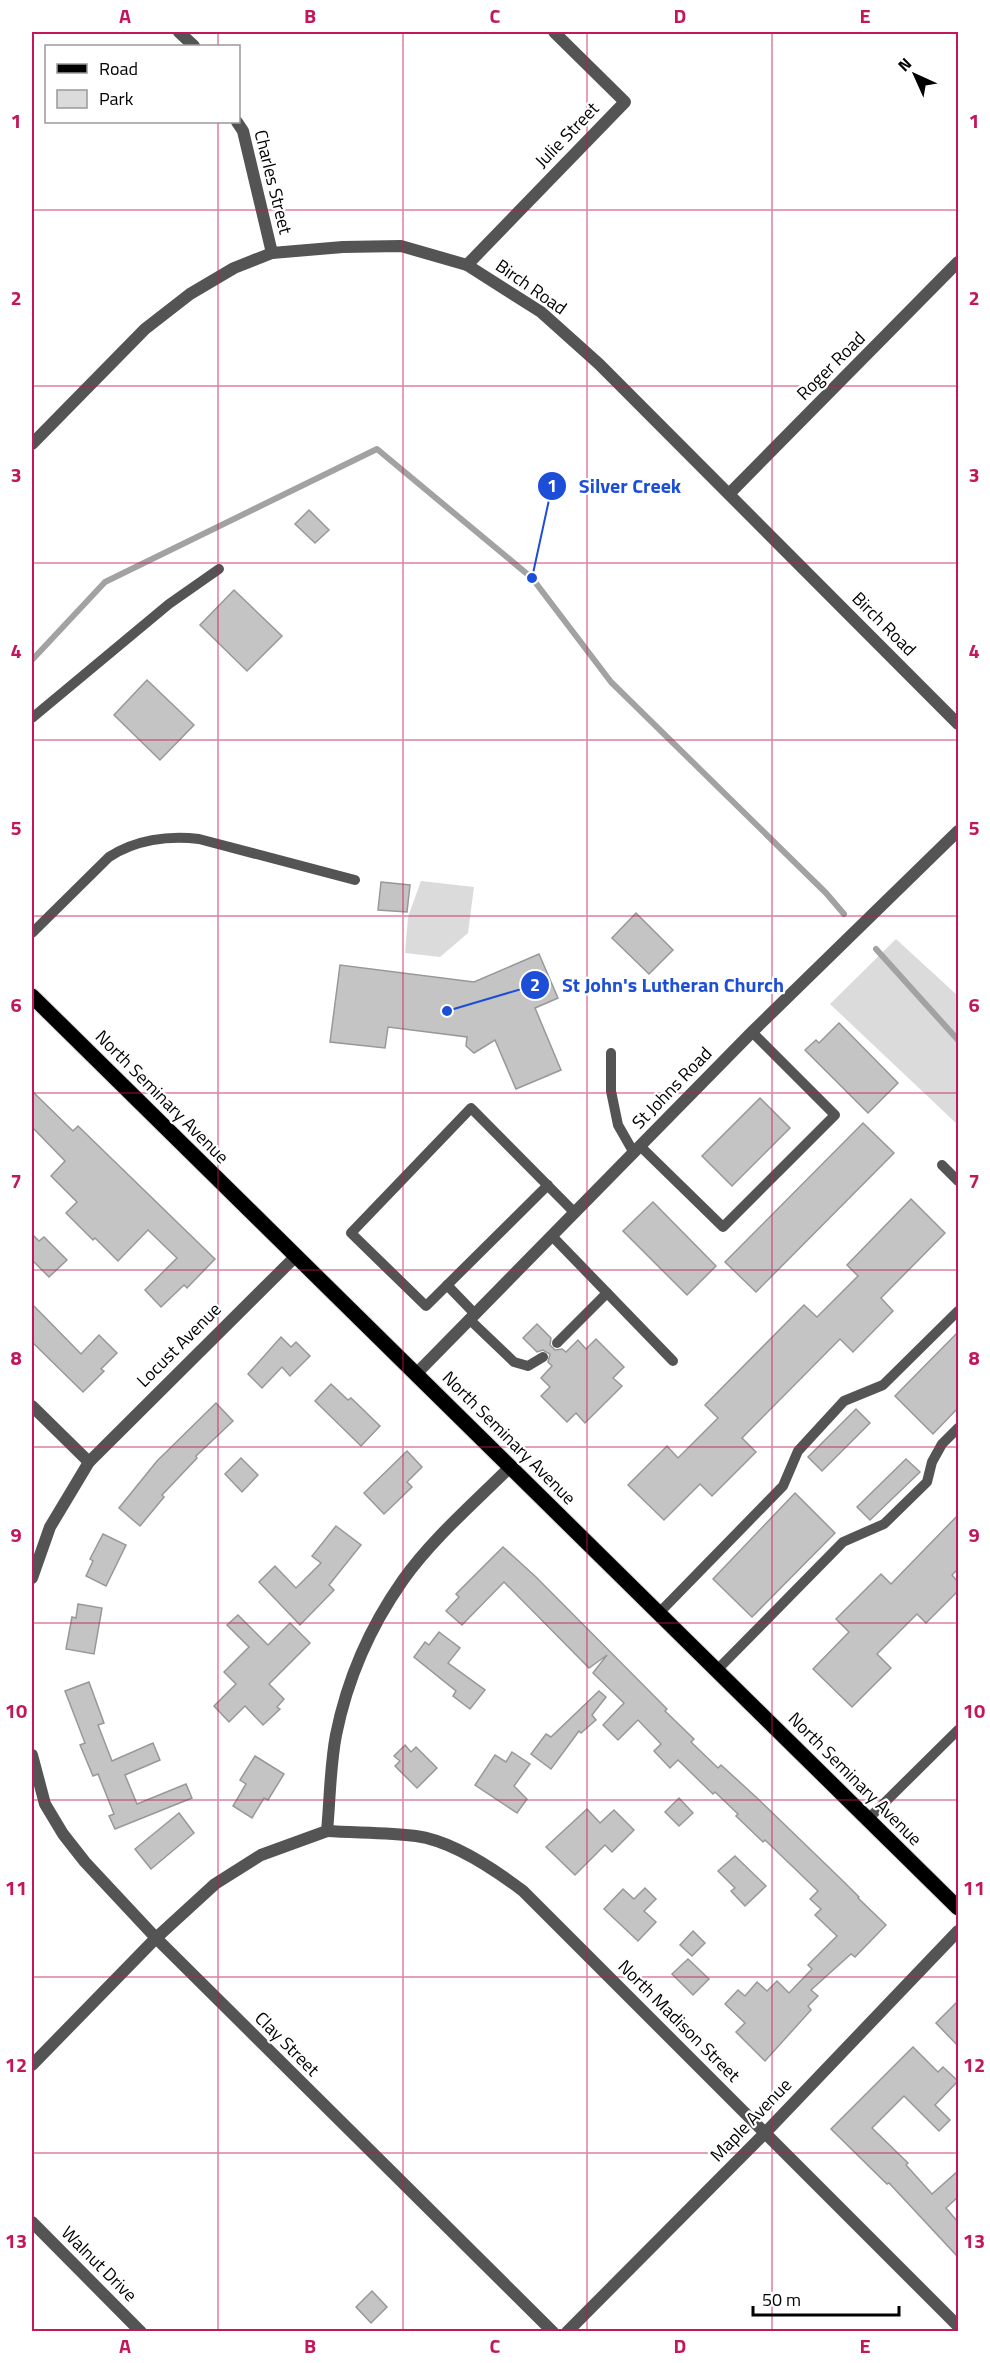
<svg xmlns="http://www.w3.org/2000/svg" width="990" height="2363" viewBox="0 0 990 2363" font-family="'Titillium Web',sans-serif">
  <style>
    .green { fill: #dbdbdb }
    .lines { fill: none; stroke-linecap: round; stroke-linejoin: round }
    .stream { stroke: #a2a2a2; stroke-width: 6 }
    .building { fill: #c4c4c4; stroke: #989898; stroke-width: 1.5 }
    .primary-casing { stroke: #dbdbdb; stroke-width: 17 }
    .service { stroke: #545454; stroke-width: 10 }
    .minor { stroke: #545454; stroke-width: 12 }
    .primary { stroke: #000; stroke-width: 15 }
    .grid { fill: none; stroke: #c2185b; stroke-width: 1.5; stroke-opacity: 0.55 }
    .labels { text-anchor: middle; stroke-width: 4.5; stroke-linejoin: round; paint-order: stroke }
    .street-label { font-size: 18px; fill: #000; stroke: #fff }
    .leader { fill: none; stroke: #1d4ed8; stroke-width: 2 }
    .callout-dot { fill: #1d4ed8; stroke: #fff; stroke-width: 2 }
    .mark-label { font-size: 18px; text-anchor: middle; font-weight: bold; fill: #fff }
    .callout-label { font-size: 20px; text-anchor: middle; font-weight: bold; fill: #1d4ed8; stroke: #fff; stroke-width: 4.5; stroke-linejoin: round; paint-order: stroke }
    .neatline { fill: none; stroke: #c2185b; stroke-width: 2 }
    .grid-label { font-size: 20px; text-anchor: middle; font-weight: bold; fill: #c2185b }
  </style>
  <rect width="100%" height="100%" fill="#fff"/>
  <g class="green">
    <path d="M421,881L474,887L468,933L440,957L405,953L408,917Z"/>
    <path d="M896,939L958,996V1125L830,1004Z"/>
  </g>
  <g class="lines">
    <g class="stream">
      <path d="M32,660L105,582L377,449L532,578L611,682L826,893L844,914"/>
      <path d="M876,949L958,1040"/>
    </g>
  </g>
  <g class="building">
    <path d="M309,510L329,530L315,543L295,524Z"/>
    <path d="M234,590L282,636L247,671L200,625Z"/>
    <path d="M147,680L194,725L160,760L114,715Z"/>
    <path d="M381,882L410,885L407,912L378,910Z"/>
    <path d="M636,913L673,950L649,974L612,938Z"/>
    <path d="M539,954L558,998L535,1008L561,1070L516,1089L495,1040L474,1053L466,1046L467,1037L388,1027L385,1048L330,1042L340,965L474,982Z"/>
    <path d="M839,1023L898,1083L868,1113L805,1050L816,1040L819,1043Z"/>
    <path d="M32,1091L73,1131L78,1126L215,1259L187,1288L184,1285L161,1307L145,1290L177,1258L148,1230L118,1261L95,1238L93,1240L66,1213L77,1202L51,1176L65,1161L32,1127Z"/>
    <path d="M760,1098L790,1128L732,1186L702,1156Z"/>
    <path d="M863,1123L894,1153L756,1292L725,1262Z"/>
    <path d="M911,1199L945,1233L881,1298L893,1311L853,1352L840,1339L742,1438L756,1452L712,1496L700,1484L664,1520L628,1485L667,1446L678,1458L718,1418L705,1405L804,1305L817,1317L858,1276L847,1265Z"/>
    <path d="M653,1202L716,1266L687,1295L623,1231Z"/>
    <path d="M32,1234L39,1241L44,1237L67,1260L49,1277L32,1260Z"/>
    <path d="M32,1304L81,1354L99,1335L117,1353L101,1369L104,1371L83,1392L32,1342Z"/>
    <path d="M537,1324L551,1338L550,1345L555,1350L562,1349L566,1352L578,1340L586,1349L596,1339L624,1367L613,1378L622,1386L585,1423L576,1413L567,1422L541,1396L550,1387L541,1378L552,1366L548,1362L550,1354L543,1350L537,1352L523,1338Z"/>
    <path d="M958,1332V1408L933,1434L895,1396Z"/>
    <path d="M281,1337L291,1347L296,1342L310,1356L290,1376L282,1367L262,1388L248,1374Z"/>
    <path d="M331,1384L348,1400L351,1398L380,1426L361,1446L315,1401Z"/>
    <path d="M216,1403L233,1421L196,1456L197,1458L162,1495L164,1497L140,1526L119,1508L157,1461Z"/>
    <path d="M856,1409L870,1423L822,1471L808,1457Z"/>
    <path d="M407,1451L422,1467L407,1482L412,1487L384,1514L364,1493Z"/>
    <path d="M241,1458L258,1475L242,1492L225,1474Z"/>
    <path d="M906,1459L920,1472L870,1520L857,1507Z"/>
    <path d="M795,1493L835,1533L752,1617L713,1579Z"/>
    <path d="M958,1515V1569L952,1575L958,1582V1591L926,1623L917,1614L877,1654L891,1668L852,1707L813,1669L849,1632L836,1619L881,1574L891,1584Z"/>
    <path d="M336,1526L361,1545L329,1585L334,1590L300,1625L259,1582L275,1566L296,1588L321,1563L312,1556Z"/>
    <path d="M103,1534L126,1545L106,1586L86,1576L93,1561L90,1559Z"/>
    <path d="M503,1547L536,1577L667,1709L665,1711L694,1739L691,1742L718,1768L721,1765L756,1797L844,1882L859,1897L858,1898L886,1925L855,1957L851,1954L811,1990L818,1996L808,2006L811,2010L765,2061L736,2032L745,2023L725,2004L738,1990L745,1996L757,1982L767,1991L777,1981L789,1993L812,1969L808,1965L837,1936L815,1915L821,1909L810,1899L818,1891L765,1840L763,1842L736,1816L738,1814L715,1792L713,1794L678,1760L670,1768L654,1751L661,1744L638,1720L618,1740L603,1725L624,1703L593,1673L607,1655L589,1668L504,1582L462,1625L446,1611L459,1597L456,1594Z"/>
    <path d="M78,1604L102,1608L94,1654L66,1649L72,1617L76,1618Z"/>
    <path d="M238,1615L268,1645L290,1623L310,1643L269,1684L284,1699L277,1707L280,1709L263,1725L245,1706L229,1722L214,1706L236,1684L224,1672L249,1647L227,1625Z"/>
    <path d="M439,1632L460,1648L448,1663L485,1690L470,1709L453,1696L456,1691L414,1657L425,1642L429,1645Z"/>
    <path d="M89,1682L104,1723L98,1725L112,1761L153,1743L160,1760L125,1775L137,1804L186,1784L192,1798L115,1829L109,1816L114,1814L98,1774L93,1776L80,1745L85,1743L65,1691Z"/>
    <path d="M599,1691L606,1697L592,1715L596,1720L581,1733L579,1731L551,1769L531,1754L546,1734L551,1737Z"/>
    <path d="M405,1745L411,1752L416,1747L437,1768L417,1788L395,1766L400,1761L394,1756Z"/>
    <path d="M512,1752L530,1764L514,1786L527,1799L517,1813L475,1785L495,1755L506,1762Z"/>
    <path d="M255,1756L284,1774L268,1800L264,1798L252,1818L233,1806L246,1784L240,1780Z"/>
    <path d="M679,1798L693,1813L679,1826L665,1812Z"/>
    <path d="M587,1809L600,1823L614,1810L634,1830L612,1852L605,1845L575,1875L546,1847Z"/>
    <path d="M179,1813L194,1833L151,1869L135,1849Z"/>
    <path d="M735,1856L766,1886L745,1906L731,1891L735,1888L718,1871Z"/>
    <path d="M645,1888L656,1899L644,1911L656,1922L638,1941L604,1909L623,1889L634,1899Z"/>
    <path d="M693,1931L705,1943L692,1956L680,1945Z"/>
    <path d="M688,1959L709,1979L693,1995L672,1974Z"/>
    <path d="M958,2001V2046L936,2023Z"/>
    <path d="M913,2047L938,2072L943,2067L958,2081L935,2105L950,2120L939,2131L904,2096L872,2128L908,2163L906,2165L932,2194L958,2171V2197L946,2208L958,2222V2257L889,2183L887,2184L831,2129Z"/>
    <path d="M372,2291L387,2307L371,2323L356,2307Z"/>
  </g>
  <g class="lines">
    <g class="primary-casing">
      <path id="primary" d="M32,996L958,1908"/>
    </g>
    <g class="service">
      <path d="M32,718L169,604L219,569"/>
      <path d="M32,933L109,857C135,840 168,835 199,839L355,880"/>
      <path d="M611,1053V1091L618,1125L634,1153"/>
      <path d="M640,1146L723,1227L835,1115L752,1032"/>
      <path d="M942,1165L958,1181"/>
      <path d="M548,1185L426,1306L351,1233L471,1108L575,1213"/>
      <path d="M552,1236L673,1361"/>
      <path d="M447,1285L475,1314"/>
      <path d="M469,1319L514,1362L528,1366L543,1357"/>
      <path d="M557,1343L607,1293"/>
      <path d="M659,1613L783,1486L798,1451L844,1401L883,1385L958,1311"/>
      <path d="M717,1670L843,1542L884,1524L927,1482L932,1462L942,1444L958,1428"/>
      <path d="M868,1819L958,1730"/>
    </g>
    <g class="minor">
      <path d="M179,32L194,46"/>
      <path d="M237,122L243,131L272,253"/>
      <path d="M467,265L625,102L554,32"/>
      <path d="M32,444L145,329L190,294L234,268L272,253L343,247L401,246L467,265L541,312L599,364L958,724"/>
      <path d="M729,494L958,262"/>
      <path d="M416,1374L752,1032L958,831"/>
      <path d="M32,1406L89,1462"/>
      <path d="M32,1578L50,1527L89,1462L296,1256"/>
      <path d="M32,1755L45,1804L63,1834L85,1862L156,1938L553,2332"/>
      <path d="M327,1831C356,1833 387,1832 416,1836C453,1841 494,1869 523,1891L958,2326"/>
      <path d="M32,2065L156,1938L215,1884L261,1855L327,1831C330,1800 330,1766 336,1735C347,1680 370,1627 403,1580C432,1539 474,1503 510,1467"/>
      <path d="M32,2222L141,2332"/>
      <path d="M567,2332L765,2133L958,1931"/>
    </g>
    <use href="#primary" class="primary"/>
  </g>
  <path class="grid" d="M218,32V46M403,32V2332M587,32V2332M772,32V2332M218,122V2332M32,210H958M32,386H958M32,563H958M32,740H958M32,916H958M32,1093H958M32,1270H958M32,1447H958M32,1623H958M32,1800H958M32,1977H958M32,2153H958"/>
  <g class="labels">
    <g class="street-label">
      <text transform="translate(567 135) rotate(-46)" y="6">Julie Street</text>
      <text transform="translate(273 182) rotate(76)" y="6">Charles Street</text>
      <text transform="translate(531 287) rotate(35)" y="6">Birch Road</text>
      <text transform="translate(831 366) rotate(-45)" y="6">Roger Road</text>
      <text transform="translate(884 624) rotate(45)" y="6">Birch Road</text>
      <text transform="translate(672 1088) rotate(-46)" y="6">St Johns Road</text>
      <text transform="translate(162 1097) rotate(45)" y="6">North Seminary Avenue</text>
      <text transform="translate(179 1345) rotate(-45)" y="6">Locust Avenue</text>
      <text transform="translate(509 1438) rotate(45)" y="6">North Seminary Avenue</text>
      <text transform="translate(855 1779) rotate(45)" y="6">North Seminary Avenue</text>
      <text transform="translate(679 2021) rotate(45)" y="6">North Madison Street</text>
      <text transform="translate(287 2044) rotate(45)" y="6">Clay Street</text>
      <text transform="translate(751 2120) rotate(-46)" y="6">Maple Avenue</text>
      <text transform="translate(99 2264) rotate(45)" y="6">Walnut Drive</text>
    </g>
  </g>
  <path class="leader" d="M532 578L552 486M447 1011L535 985"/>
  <g class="callout-dot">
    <circle cx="532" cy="578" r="6"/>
    <circle cx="447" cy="1011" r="6"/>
    <circle cx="552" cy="486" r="15"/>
    <circle cx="535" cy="985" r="15"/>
  </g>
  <g class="mark-label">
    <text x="552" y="492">1</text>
    <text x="535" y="991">2</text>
  </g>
  <g class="callout-label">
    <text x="630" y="493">Silver Creek</text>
    <text x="673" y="992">St John's Lutheran Church</text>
  </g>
  <rect width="990" height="2363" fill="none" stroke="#ffffff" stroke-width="66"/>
  <rect x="45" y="45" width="195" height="78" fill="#ffffff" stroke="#999999" stroke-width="1.5"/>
  <rect x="57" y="64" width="30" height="9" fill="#000000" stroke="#999999" stroke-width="1.5"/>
  <text x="99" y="75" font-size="18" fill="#000000">Road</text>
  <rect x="57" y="90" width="30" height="18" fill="#dbdbdb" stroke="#999999" stroke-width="1.5"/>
  <text x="99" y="105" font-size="18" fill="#000000">Park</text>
  <g transform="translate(915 75) rotate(315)" stroke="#ffffff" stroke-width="4.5" paint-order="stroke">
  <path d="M0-4.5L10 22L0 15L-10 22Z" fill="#000000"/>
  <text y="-9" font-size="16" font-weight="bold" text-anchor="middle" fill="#000000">N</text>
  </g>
  <path d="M753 2306v9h146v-9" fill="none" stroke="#000000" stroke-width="3"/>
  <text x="762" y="2306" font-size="18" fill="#000000" stroke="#ffffff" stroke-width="4.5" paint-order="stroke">50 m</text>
  <rect x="33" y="33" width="924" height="2297" class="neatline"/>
  <g class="grid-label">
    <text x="125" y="23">A</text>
    <text x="310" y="23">B</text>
    <text x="495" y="23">C</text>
    <text x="680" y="23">D</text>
    <text x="865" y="23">E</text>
    <text x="16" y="128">1</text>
    <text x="974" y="128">1</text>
    <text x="16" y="305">2</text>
    <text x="974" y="305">2</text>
    <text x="16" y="482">3</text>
    <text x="974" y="482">3</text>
    <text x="16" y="658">4</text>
    <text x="974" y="658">4</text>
    <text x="16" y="835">5</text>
    <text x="974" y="835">5</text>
    <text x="16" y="1012">6</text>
    <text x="974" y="1012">6</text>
    <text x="16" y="1188">7</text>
    <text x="974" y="1188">7</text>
    <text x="16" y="1365">8</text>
    <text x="974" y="1365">8</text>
    <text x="16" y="1542">9</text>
    <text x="974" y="1542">9</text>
    <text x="16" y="1718">10</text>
    <text x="974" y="1718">10</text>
    <text x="16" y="1895">11</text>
    <text x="974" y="1895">11</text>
    <text x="16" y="2072">12</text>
    <text x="974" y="2072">12</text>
    <text x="16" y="2248">13</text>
    <text x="974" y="2248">13</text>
    <text x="125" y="2353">A</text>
    <text x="310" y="2353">B</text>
    <text x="495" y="2353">C</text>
    <text x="680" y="2353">D</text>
    <text x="865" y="2353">E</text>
  </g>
</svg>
